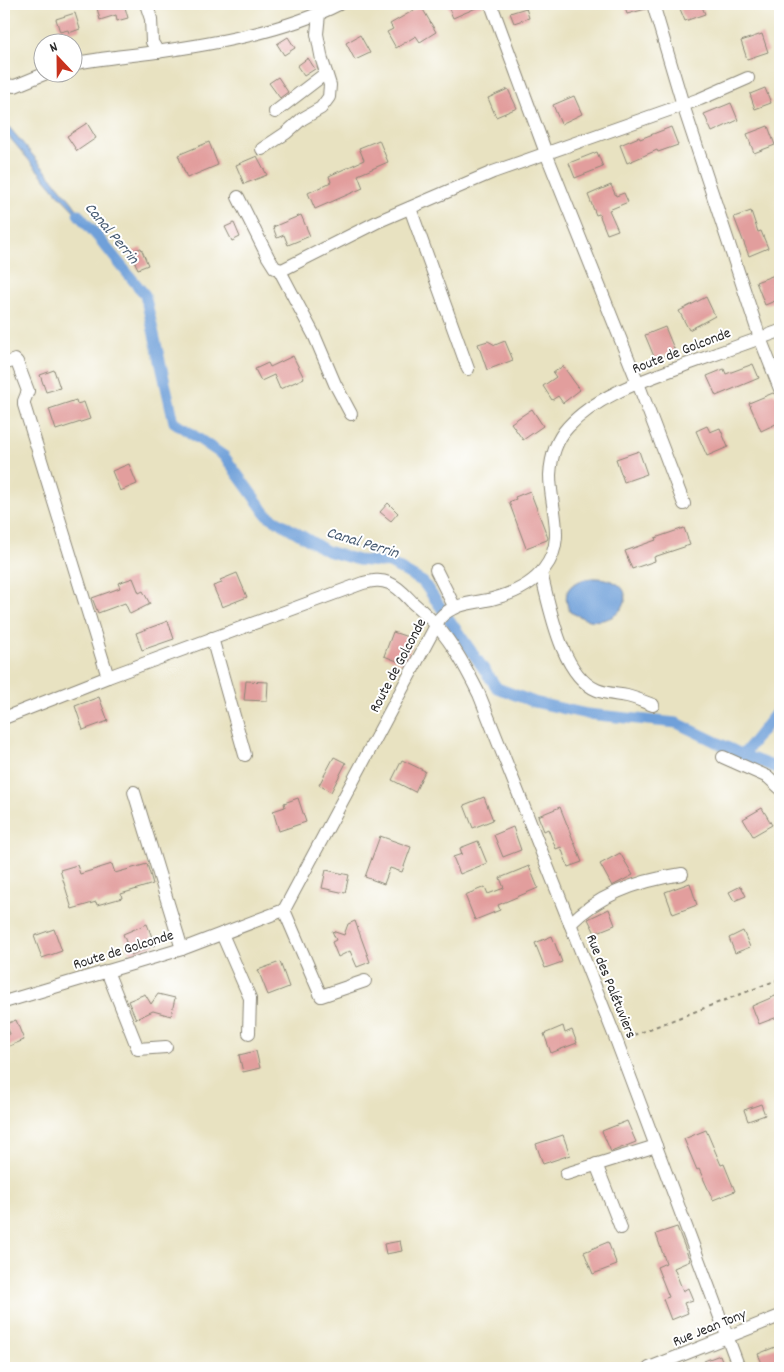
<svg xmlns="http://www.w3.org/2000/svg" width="784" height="1372" viewBox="0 0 784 1372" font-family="Dekko,sans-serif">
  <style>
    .water { fill: #6fa0d9; stroke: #4d6682 }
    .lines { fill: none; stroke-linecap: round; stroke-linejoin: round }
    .canal { stroke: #6fa0d9; stroke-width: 11 }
    .building { fill: #e29e9d }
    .minor-casing { stroke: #8a8676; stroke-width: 14 }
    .path { stroke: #8a8676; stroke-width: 2; stroke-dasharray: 4 4; stroke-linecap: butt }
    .minor { stroke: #fff; stroke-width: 12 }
    .labels { text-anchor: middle; stroke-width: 4; stroke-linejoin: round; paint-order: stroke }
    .street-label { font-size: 15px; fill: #2b2b2b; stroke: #fff }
    .water-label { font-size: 16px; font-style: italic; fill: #465a71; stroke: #fff }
  </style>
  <rect width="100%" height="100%" fill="#fff"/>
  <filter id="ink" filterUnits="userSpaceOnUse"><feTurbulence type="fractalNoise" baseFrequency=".02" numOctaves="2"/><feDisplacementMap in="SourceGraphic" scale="10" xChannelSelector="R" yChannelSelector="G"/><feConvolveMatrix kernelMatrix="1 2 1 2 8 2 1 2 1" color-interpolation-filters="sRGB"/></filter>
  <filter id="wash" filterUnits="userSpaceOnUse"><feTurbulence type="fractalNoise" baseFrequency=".0096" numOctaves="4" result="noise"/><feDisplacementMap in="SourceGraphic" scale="20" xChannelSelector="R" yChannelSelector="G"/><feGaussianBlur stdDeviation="1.12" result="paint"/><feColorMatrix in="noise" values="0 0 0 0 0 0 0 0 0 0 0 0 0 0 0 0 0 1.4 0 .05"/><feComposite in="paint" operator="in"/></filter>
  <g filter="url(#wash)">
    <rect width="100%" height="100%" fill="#e8e2c1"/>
    <g class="water">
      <path d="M4,121L72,202L88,225L58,194L4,131Z"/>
      <path d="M592,578C597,578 603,578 608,580C643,589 620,629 585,619C580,617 575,614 570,612C560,591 571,581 592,578Z"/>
    </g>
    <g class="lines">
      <g class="canal">
        <path d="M78,214L102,242L145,295L174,422L224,456L267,515L327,551L358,560L390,563L423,582L497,688L534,702L587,714L677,723L743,755L780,769"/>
        <path d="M743,755L780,708"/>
      </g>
    </g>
    <g id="blocks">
      <g class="building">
        <path d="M96,4H124L128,18L117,21L116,15L100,20Z"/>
        <path d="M447,4H483V5L453,18Z"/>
        <path d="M624,4H645L646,9L627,14Z"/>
        <path d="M678,4H701L705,14L685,21Z"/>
        <path d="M421,6L436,32L420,42L416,36L396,48L387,32L393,29L390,24Z"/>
        <path d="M526,8L529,18L514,23L510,13Z"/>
        <path d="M75,13L80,29L69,33L68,30L60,32L56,19Z"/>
        <path d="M762,34L768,52L747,59L741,41Z"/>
        <path d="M360,35L370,53L355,60L346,43Z"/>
        <path d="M288,37L295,48L284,55L277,44Z"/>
        <path d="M308,58L315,69L304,76L297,66Z"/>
        <path d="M278,77L288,92L280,98L269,83Z"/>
        <path d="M765,88L771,103L755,109L750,94Z"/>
        <path d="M508,89L517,108L496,117L488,98Z"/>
        <path d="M574,96L582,114L561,124L553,105Z"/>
        <path d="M731,103L738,120L712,132L704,114Z"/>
        <path d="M87,123L96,138L77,151L67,136Z"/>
        <path d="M768,126L775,145L754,153L747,134Z"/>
        <path d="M671,127L678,145L658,152L657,150L627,163L620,145L639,137L640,139Z"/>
        <path d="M379,140L388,162L358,175L363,188L315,209L308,193L331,182L329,176L364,160L359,148Z"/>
        <path d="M209,142L218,165L187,178L178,155Z"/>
        <path d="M597,152L603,167L575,178L569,163Z"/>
        <path d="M257,156L267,175L244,184L236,165Z"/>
        <path d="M611,185L616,196L624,193L628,202L609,210L618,230L607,234L599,214L596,215L588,195Z"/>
        <path d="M751,211L758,232L761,231L768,248L749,256L734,217Z"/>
        <path d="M301,215L310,236L288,245L284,235L277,238L273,227Z"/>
        <path d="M234,223L240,237L232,241L225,227Z"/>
        <path d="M141,248L148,265L138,269L130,252Z"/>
        <path d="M780,273V299L765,305L756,282Z"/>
        <path d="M706,297L715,316L689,330L679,311Z"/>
        <path d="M665,327L675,351L655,359L645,335Z"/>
        <path d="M488,341L495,345L505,341L513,360L487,370L478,344Z"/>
        <path d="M293,356L304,378L280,389L274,375L261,381L255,369L268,363L270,367Z"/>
        <path d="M753,364L759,378L716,396L707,376L724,369L726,374Z"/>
        <path d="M563,366L580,390L563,403L558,396L552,400L543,386L556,377L553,373Z"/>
        <path d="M54,370L60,388L46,392L40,375Z"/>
        <path d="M773,393L777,396L780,403V422L761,431L749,403Z"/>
        <path d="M76,400L77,404L84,402L90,419L56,430L49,409Z"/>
        <path d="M532,409L543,426L523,440L511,423Z"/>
        <path d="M707,426L710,432L720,428L728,447L707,456L696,431Z"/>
        <path d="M639,451L647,474L624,482L616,459Z"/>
        <path d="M129,464L137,484L120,491L112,471Z"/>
        <path d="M530,491L548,538L547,540L526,548L509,502L516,499L515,497Z"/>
        <path d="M388,503L398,513L391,521L380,512Z"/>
        <path d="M684,528L690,545L654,557L655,561L632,569L625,551L656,540L655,538Z"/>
        <path d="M237,573L247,597L222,607L213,586L222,583L220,580Z"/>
        <path d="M133,578L139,593L143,591L150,604L130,614L125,603L98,613L92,598L120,588L118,583Z"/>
        <path d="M168,621L174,639L142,650L136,633Z"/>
        <path d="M393,632L414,639L405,664L384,656Z"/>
        <path d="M246,681L268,682L267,701L244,700Z"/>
        <path d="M99,697L108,721L83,730L75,706Z"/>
        <path d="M334,757L346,763L331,792L319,785Z"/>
        <path d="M402,760L425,771L415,792L392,780Z"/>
        <path d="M484,797L493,820L473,828L464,805Z"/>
        <path d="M298,798L306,822L279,831L273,811L285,807L284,803Z"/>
        <path d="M560,807L582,862L568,867L561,847L556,849L548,829L544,831L538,816Z"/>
        <path d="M762,808L772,825L753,836L743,819Z"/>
        <path d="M513,827L521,850L503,857L494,835Z"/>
        <path d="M380,836L411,847L402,872L390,868L384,884L365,877Z"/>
        <path d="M478,841L487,863L460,874L453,857L462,854L460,848Z"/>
        <path d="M620,853L633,875L612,886L600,864Z"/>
        <path d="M112,864L115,873L147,864L153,884L121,894L122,898L97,905L96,902L72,909L60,870L77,865L80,874Z"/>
        <path d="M529,866L538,888L498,905L500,910L475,920L465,895L485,887L488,894L504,888L500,878Z"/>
        <path d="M326,870L349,875L345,893L322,888Z"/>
        <path d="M690,883L697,905L673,914L665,892Z"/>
        <path d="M741,886L746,896L734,901L729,892Z"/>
        <path d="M609,909L615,925L595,933L588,919Z"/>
        <path d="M355,921L370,962L357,967L350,951L338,957L332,942L336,940L332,931L344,935L348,924Z"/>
        <path d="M147,924L155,945L131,955L123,934Z"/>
        <path d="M54,929L62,951L42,958L34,936Z"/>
        <path d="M743,931L750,947L735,953L729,938Z"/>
        <path d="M552,936L562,962L545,968L535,943Z"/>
        <path d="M280,962L289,987L268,995L258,970Z"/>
        <path d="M145,994L151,1004L158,994L175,998L171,1016L153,1011L136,1019L128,1001Z"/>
        <path d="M780,994V1016L759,1024L752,1006Z"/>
        <path d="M16,1020L24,1040L7,1047L4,1037L10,1034L6,1024Z"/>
        <path d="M563,1026L565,1033L572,1030L577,1043L551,1053L544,1034Z"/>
        <path d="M256,1051L260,1068L243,1072L239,1055Z"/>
        <path d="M761,1104L765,1115L748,1121L744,1110Z"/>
        <path d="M627,1121L636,1142L611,1152L602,1131Z"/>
        <path d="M706,1130L721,1165L724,1164L735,1191L713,1200L699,1169L697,1170L684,1139Z"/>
        <path d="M563,1135L570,1155L543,1164L536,1144Z"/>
        <path d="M677,1227L690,1261L674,1268L683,1291L688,1288L693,1300L684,1303L688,1313L671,1320L663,1299L669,1297L657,1267L666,1263L656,1234Z"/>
        <path d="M400,1241L402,1251L386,1254L384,1244Z"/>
        <path d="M608,1242L617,1265L593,1274L584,1252Z"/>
        <path d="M775,1347L780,1363L764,1368L758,1354Z"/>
        <path d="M720,1355L725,1368H707L704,1361Z"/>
      </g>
    </g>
  </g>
  <g filter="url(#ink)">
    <use href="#blocks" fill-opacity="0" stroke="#8a8676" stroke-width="1"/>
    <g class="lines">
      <g class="minor-casing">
        <g id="minor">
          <path d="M146,4L151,19L152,42L158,52"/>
          <path d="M491,4L546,153L638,383L684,504"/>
          <path d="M653,4L683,105L760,338L780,389"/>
          <path d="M72,64C100,58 128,56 156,52C213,44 287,31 339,4"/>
          <path d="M4,85L15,86L49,72"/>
          <path d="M275,112L326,73"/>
          <path d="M262,149L286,133L302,119L321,108L329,97L330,85L322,60L317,34L319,14"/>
          <path d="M238,197L268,257L275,268L282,270L379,221L493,172L700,99L748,78"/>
          <path d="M410,208L468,369"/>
          <path d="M280,271L315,337L335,384L351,414"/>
          <path d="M4,364L15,360L17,362L28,391L24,401V405L108,677"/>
          <path d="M436,570L455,608"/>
          <path d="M541,573C550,607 561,675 597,690C607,694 617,694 627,696C636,698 644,702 653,705"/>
          <path d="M212,638L245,755"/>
          <path d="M4,718L108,677L363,583C372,581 380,579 389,583C399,587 406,596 413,603C421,610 429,617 436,625C454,645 467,670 479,694L617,1042L739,1368"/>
          <path d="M723,757L768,777L780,788"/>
          <path d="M134,792L182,949"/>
          <path d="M284,910L321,996L365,981"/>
          <path d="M570,924C599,894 642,880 682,874"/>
          <path d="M222,934L250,998L249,1033"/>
          <path d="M107,971L138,1049L166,1047"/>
          <path d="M4,1002L182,949L284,910L440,618C453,603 475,603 492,599C512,594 531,586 544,569C567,540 550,509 550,475C551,457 556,440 568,427C598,394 648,379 688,364C719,353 749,342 780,331"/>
          <path d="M596,1164L621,1228"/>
          <path d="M566,1174L656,1146"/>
          <path d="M649,1368L780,1316"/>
        </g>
      </g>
      <path class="path" d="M626,1038L780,979"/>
      <use href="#minor" class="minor"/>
    </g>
  </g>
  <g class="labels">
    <g class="street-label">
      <text transform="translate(681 350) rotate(-21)" y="5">Route de Golconde</text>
      <text transform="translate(397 665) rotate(-62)" y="5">Route de Golconde</text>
      <text transform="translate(123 949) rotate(-17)" y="5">Route de Golconde</text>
      <text transform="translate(612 986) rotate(68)" y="5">Rue des Palétuviers</text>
      <text transform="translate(709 1327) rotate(-22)" y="5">Rue Jean Tony</text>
    </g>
    <g class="water-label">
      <text transform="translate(113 232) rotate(50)" y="6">Canal Perrin</text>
      <text transform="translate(363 541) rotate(17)" y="6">Canal Perrin</text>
    </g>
  </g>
  <rect width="784" height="1372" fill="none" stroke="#fff" stroke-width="20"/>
  <g transform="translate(58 58) rotate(338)"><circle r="24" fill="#ffffff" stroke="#aaaaaa"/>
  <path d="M0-4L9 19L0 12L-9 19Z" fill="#c8321e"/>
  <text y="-8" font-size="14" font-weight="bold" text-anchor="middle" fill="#2b2b2b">N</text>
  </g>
</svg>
